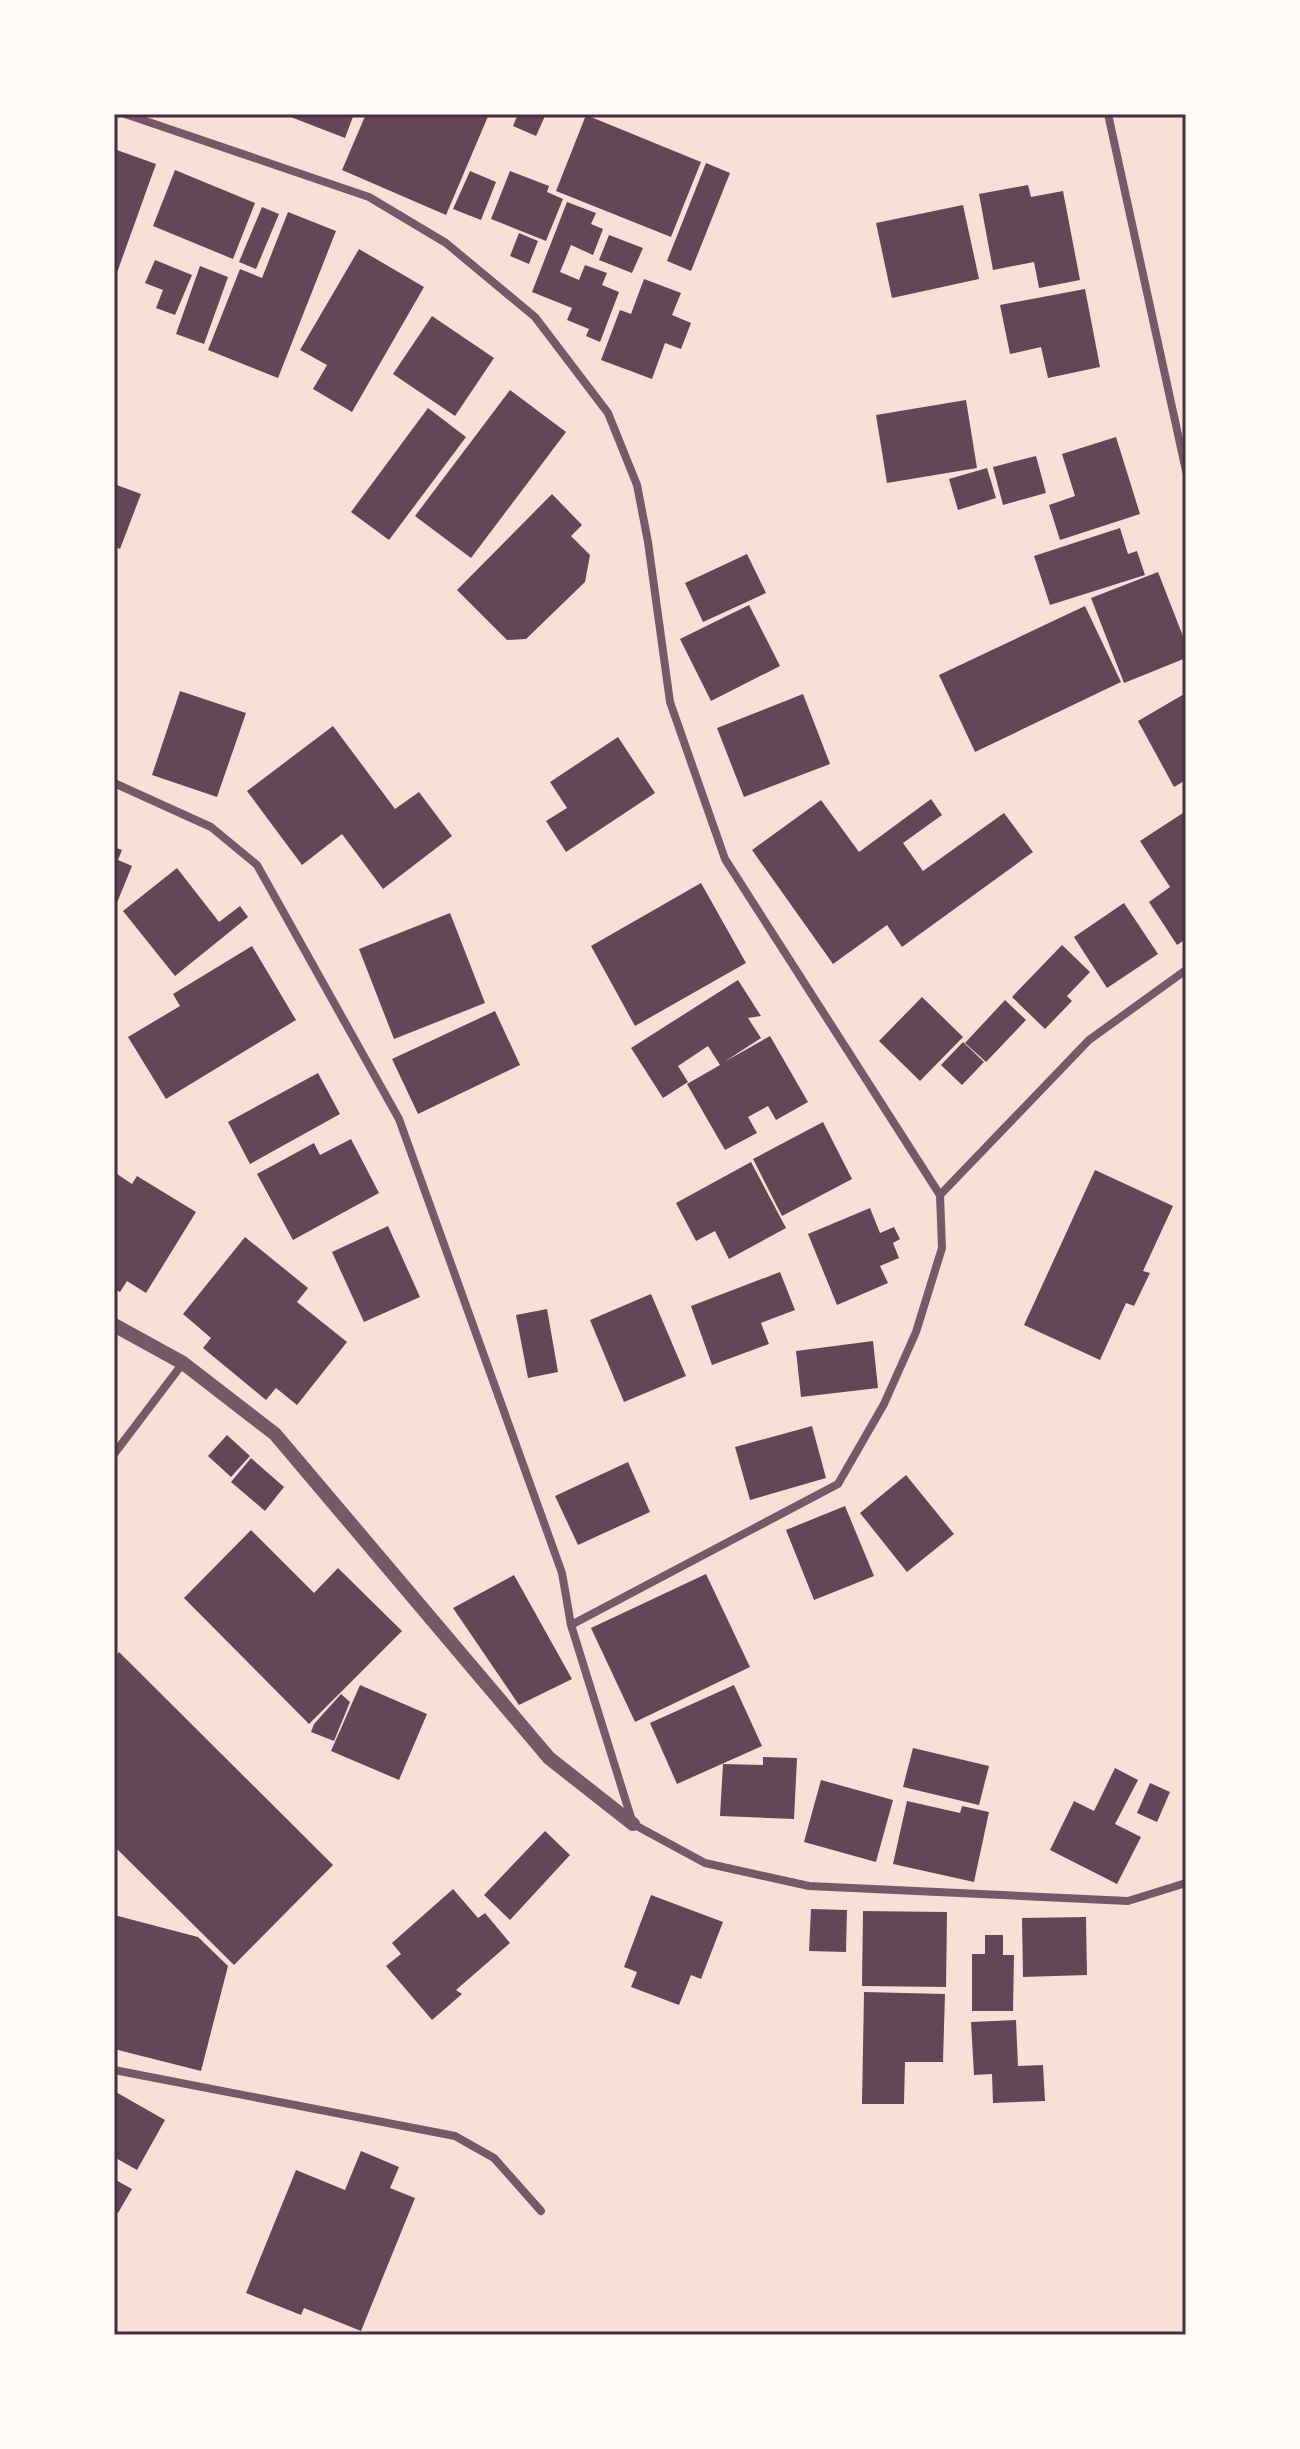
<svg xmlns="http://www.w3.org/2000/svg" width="1300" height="2449" viewBox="0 0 1300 2449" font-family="Roboto,sans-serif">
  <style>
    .building { fill: #644757 }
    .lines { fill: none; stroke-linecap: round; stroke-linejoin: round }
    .minor { stroke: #755966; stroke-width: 8 }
    .tertiary { stroke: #755966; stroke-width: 14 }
    .neatline { fill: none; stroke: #4a2c40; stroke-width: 3 }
  </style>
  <rect width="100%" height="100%" fill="#f7e1d7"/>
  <g class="building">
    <path d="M283,114H354L345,138Z"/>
    <path d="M366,114H489L446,215L342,170Z"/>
    <path d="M518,114L545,116L536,136L513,126Z"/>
    <path d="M586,115L701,162L671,237L556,191Z"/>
    <path d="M114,149L156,164L114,281Z"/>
    <path d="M706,163L730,173L691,271L667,261Z"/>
    <path d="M175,170L255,203L233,259L153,226Z"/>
    <path d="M470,171L496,182L481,220L453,209Z"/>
    <path d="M510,171L549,186L547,192L563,199L546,241L491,219Z"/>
    <path d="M1028,185L1031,197L1063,191L1080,280L1039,288L1034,262L993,270L979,194Z"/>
    <path d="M567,202L596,213L591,224L603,229L593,255L571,245L560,272L579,280L585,265L607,273L602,285L619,292L600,342L586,336L589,329L567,320L572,308L532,292Z"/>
    <path d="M963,205L979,279L892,298L876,223Z"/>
    <path d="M262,207L279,214L256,269L239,262Z"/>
    <path d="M288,212L336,231L278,378L208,350L240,269L262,278Z"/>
    <path d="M519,233L538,241L529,264L510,256Z"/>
    <path d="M609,235L643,248L632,273L599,260Z"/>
    <path d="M359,249L424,287L352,412L313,389L327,365L300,350Z"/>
    <path d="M155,260L192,275L175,315L156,308L163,290L145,283Z"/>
    <path d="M200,266L228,277L204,344L176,334Z"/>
    <path d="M644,279L681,293L672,315L691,323L681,349L665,343L652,379L601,360L620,310L631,314Z"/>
    <path d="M1085,289L1100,367L1048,378L1041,347L1010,354L1000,305Z"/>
    <path d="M432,316L494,358L455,416L393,374Z"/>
    <path d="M510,390L566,432L471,558L415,516Z"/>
    <path d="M966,400L977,468L887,483L876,415Z"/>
    <path d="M428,408L466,437L389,540L351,512Z"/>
    <path d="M1116,437L1140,514L1060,540L1049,505L1075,496L1062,454Z"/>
    <path d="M1036,456L1046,493L1003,505L993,467Z"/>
    <path d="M987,468L996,498L958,510L949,479Z"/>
    <path d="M114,484L141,494L120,549L114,546Z"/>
    <path d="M552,494L582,525L571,536L590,555L585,582L526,639L507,640L457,590Z"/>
    <path d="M1120,528L1128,554L1137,551L1145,575L1050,605L1034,556Z"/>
    <path d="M747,554L766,593L703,622L685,583Z"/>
    <path d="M1158,572L1186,644V658L1124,683L1091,598Z"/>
    <path d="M749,605L780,666L711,701L680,639Z"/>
    <path d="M1085,606L1121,682L975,752L939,675Z"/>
    <path d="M180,691L246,713L217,797L152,775Z"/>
    <path d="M1186,693V780L1174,787L1138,721Z"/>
    <path d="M803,694L830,764L744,797L717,728Z"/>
    <path d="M333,726L395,809L419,792L452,836L383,889L342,834L302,865L247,791Z"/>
    <path d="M618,737L655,793L566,852L546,821L567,808L550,782Z"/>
    <path d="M931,799L942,815L903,843L923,871L1004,813L1033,852L902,947L887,925L833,964L752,850L821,800L859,852Z"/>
    <path d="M1186,811V939L1177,945L1149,902L1170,887L1140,841Z"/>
    <path d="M114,847L122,850L118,860L132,866L114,910Z"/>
    <path d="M177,868L219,922L240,906L248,917L175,976L123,911Z"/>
    <path d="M701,883L746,963L635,1026L591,946Z"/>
    <path d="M1124,903L1158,954L1107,988L1074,937Z"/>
    <path d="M450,913L485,1003L394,1039L359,949Z"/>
    <path d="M1062,945L1090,972L1067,996L1072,1001L1045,1029L1012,997Z"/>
    <path d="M252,946L296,1020L166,1099L128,1037L180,1006L173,994Z"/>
    <path d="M738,980L761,1016L748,1018L761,1038L724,1062L770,1036L808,1102L776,1120L768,1106L748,1117L757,1133L725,1150L687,1084L720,1065L708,1046L678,1066L688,1082L663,1098L631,1048Z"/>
    <path d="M922,997L963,1037L920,1081L879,1041Z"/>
    <path d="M1005,1000L1026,1020L986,1062L965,1043Z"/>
    <path d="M495,1011L520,1065L418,1114L392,1059Z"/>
    <path d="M963,1042L984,1062L962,1085L941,1065Z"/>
    <path d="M318,1073L340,1114L250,1164L228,1122Z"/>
    <path d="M823,1122L852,1179L782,1216L753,1159Z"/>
    <path d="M351,1139L379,1193L293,1240L257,1174L314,1143L320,1155Z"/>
    <path d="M751,1162L786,1228L729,1259L715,1231L696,1241L676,1203Z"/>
    <path d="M1095,1170L1173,1206L1143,1271L1150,1273L1134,1306L1126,1303L1100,1360L1024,1325Z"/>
    <path d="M114,1172L132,1184L137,1176L196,1212L146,1293L127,1281L120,1292L114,1289Z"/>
    <path d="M870,1208L880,1233L894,1227L900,1239L893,1243L899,1258L880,1266L888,1283L837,1305L808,1234Z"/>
    <path d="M388,1226L420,1297L364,1322L332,1252Z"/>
    <path d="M245,1237L308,1288L297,1302L347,1342L297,1405L276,1388L266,1400L203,1348L211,1338L183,1314Z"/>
    <path d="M780,1272L795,1310L761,1323L769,1344L712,1365L691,1306Z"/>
    <path d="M651,1294L686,1376L624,1402L590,1320Z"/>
    <path d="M547,1309L558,1372L528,1378L516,1315Z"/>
    <path d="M873,1341L878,1388L801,1397L796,1351Z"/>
    <path d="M812,1426L826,1478L750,1500L735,1447Z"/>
    <path d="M227,1435L250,1456L231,1477L208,1456Z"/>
    <path d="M251,1458L284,1487L265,1511L231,1482Z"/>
    <path d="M628,1462L650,1512L578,1545L555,1496Z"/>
    <path d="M906,1475L954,1534L907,1572L860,1513Z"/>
    <path d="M845,1506L874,1576L814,1600L786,1530Z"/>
    <path d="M251,1530L314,1593L338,1568L402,1631L309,1724L184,1598Z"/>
    <path d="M706,1574L750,1667L635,1722L591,1628Z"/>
    <path d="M514,1575L572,1679L519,1705L453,1608Z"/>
    <path d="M119,1652L333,1865L234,1965L114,1846V1658Z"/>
    <path d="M360,1685L427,1714L399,1780L331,1751Z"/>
    <path d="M734,1685L762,1746L677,1784L650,1723Z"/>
    <path d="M341,1694L350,1702L334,1741L311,1732L314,1724Z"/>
    <path d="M913,1748L989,1766L979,1805L903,1787Z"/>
    <path d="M763,1757L797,1758L794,1819L720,1816L723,1764L763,1765Z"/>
    <path d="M1115,1768L1138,1780L1115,1824L1141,1837L1117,1884L1050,1850L1074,1801L1094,1811Z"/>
    <path d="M821,1780L893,1800L876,1862L804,1842Z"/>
    <path d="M1150,1783L1170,1792L1157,1822L1137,1813Z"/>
    <path d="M907,1801L960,1813L962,1806L989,1812L974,1882L893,1864Z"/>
    <path d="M545,1831L570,1855L510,1920L484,1895Z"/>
    <path d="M453,1889L478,1918L485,1913L510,1943L456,1990L462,1994L432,2020L386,1966L401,1954L392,1943Z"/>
    <path d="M651,1895L723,1922L701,1979L691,1975L679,2005L631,1987L637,1972L624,1967Z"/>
    <path d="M811,1909L847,1910L846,1952L809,1951Z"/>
    <path d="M863,1911L947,1912L946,1987L862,1986Z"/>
    <path d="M114,1915L198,1937L228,1966L201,2071L114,2049Z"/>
    <path d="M1086,1917L1087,1975L1023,1977L1022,1918Z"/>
    <path d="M985,1935H1003V1955H1014L1013,2011H972V1954H985Z"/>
    <path d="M864,1992L945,1994L943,2062H905L904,2104H862Z"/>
    <path d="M1016,2020L1018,2066L1043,2065L1045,2101L993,2103L992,2074L974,2075L971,2022Z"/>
    <path d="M114,2091L165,2120L137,2170L114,2157Z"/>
    <path d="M361,2151L399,2167L390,2188L415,2198L361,2331L304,2308L301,2315L246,2293L296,2170L345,2190Z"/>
    <path d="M114,2179L132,2189L118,2213L114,2211Z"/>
  </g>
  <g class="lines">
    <g class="minor">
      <path d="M125,114L369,197L446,243L535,317L608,413L637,485L648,542L670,702L725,859L940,1195L942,1248L916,1332L884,1404L838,1484L571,1625"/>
      <path d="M1108,114L1186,471"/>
      <path d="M114,783L211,827L257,865L399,1119L562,1573L571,1625L633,1824L705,1863L809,1886L1128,1901L1186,1883"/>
      <path d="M940,1195L1089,1040L1186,970"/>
      <path d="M114,1454L183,1363"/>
      <path d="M114,2070L455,2136L494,2158L541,2211"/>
    </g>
    <path class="tertiary" d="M114,1325L183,1363L275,1434L549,1758L633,1824"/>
  </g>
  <rect width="1300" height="2449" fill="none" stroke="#fffaf5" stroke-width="232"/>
  <rect x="116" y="116" width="1068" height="2217" class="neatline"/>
</svg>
